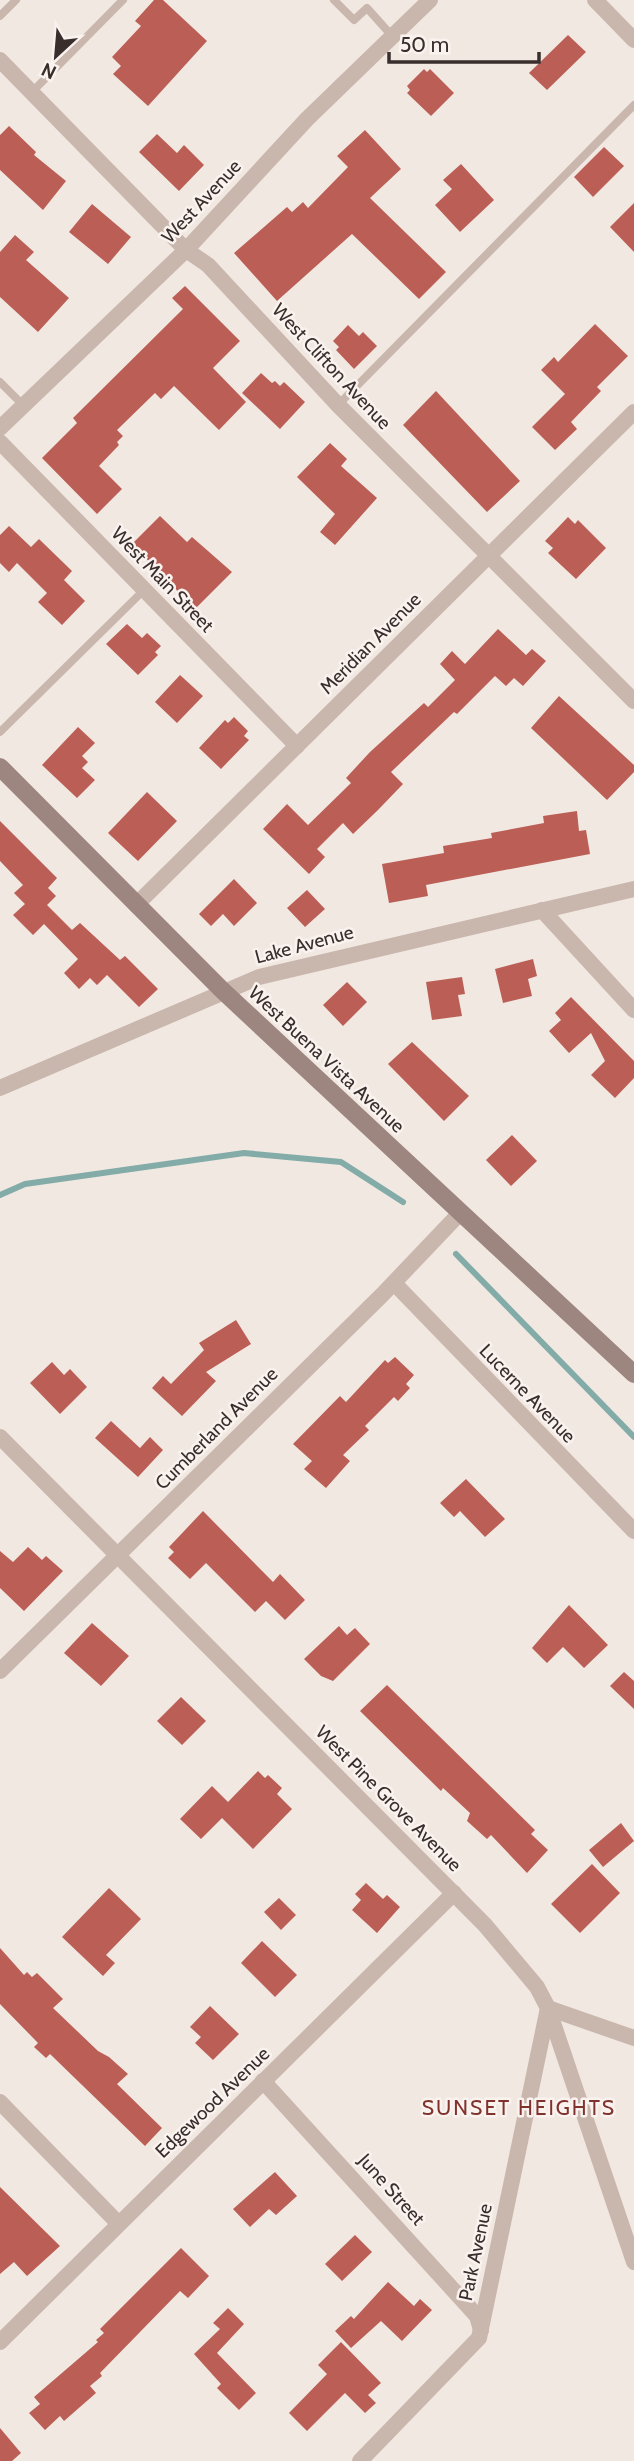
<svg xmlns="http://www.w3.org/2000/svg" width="634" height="2461" viewBox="0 0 634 2461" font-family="Cabin,sans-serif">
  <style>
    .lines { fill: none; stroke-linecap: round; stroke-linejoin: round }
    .stream { stroke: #83aca8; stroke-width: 6 }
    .building { fill: #bb5f56 }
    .lane { stroke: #c9b7ae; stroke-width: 8 }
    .street { stroke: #c9b7ae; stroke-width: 16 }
    .secondary { stroke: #9d8680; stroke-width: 18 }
    .labels { text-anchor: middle; stroke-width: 5; stroke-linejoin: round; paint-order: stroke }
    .street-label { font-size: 19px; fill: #392e2c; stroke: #f9f2ee }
    .neighbourhood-label { font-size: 21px; letter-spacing: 2px; fill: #80332c; stroke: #f9f2ee }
  </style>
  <rect width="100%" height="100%" fill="#f2e8e2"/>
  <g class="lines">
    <g class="stream">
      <path d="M0,1195L25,1184L244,1153L341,1162L403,1202"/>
      <path d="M456,1254L634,1437"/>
    </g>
  </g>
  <g class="building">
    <path d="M154,0H163L207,41L148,106L113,74L121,66L112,57L141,26L135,21Z"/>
    <path d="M568,35L586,52L547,90L529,73Z"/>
    <path d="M424,69L427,72L430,69L454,93L431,116L407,93L410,90L407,86Z"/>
    <path d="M9,126L36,152L34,155L66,181L43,210L0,170V135Z"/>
    <path d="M365,130L401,169L370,198L446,272L419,299L352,234L277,301L234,253L287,207L292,212L303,202L308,208L348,167L337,156Z"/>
    <path d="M157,134L177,153L184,145L204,165L179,191L139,152Z"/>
    <path d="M604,147L624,166L593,197L574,177Z"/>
    <path d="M461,164L494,200L460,232L435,205L452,189L443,180Z"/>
    <path d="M634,203V252L610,227Z"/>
    <path d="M92,204L131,237L108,264L69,232Z"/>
    <path d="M15,235L34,252L26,260L69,298L38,332L0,297V252Z"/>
    <path d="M185,286L240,341L213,368L246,402L219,430L174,386L161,399L155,393L117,430L123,436L117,442L119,445L99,466L122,489L97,514L42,458L77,423L73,418L183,309L172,298Z"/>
    <path d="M595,324L628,356L597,387L601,391L571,422L577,429L555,450L532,427L565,394L541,370L554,357L558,362Z"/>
    <path d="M348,325L359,336L363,332L377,346L354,369L336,350L339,347L333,341Z"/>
    <path d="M261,373L272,383L275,381L280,386L284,382L305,402L280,429L242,393Z"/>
    <path d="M436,391L520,481L487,512L403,425Z"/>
    <path d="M330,443L347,459L341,466L377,498L335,545L320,532L335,514L297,477Z"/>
    <path d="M160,516L187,542L192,537L232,572L195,609L132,544Z"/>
    <path d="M568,517L575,524L578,520L606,548L576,579L548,553L553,548L545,541Z"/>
    <path d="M9,526L31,547L39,539L72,571L64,580L85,601L62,625L38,602L47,593L17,563L9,572L0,563V535Z"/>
    <path d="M127,624L142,638L147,633L161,646L155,652L158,655L138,675L106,644Z"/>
    <path d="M498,629L526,655L532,649L546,661L523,686L514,678L506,686L495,676L457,714L454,712L391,772L403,784L378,810L353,834L343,823L317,849L325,857L309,874L263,829L287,804L308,825L351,783L346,778L370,752L424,703L428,707L455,680L440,664L452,651L465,664Z"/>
    <path d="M180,675L203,696L177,723L155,702Z"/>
    <path d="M559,696L634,765V772L607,800L531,728Z"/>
    <path d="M234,717L248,731L244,736L249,740L221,769L199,748L225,720L228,723Z"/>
    <path d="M78,727L95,743L82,756L88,762L82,768L95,780L77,798L42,765Z"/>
    <path d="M147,792L177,821L138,861L108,833Z"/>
    <path d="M577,811L579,831L586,830L590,854L426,885L428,896L389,903L382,864L444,853L443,846L492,838L491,833L544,823L543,816Z"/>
    <path d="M0,821L57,878L48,888L56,896L47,905L72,930L80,923L120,960L125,956L158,989L139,1007L107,975L97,985L90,978L79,989L64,973L78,959L44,924L33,935L13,915L25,904L14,893L23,885L0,861Z"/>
    <path d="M234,879L257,903L234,926L223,914L211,926L199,914Z"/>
    <path d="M307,890L325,909L305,927L287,908Z"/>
    <path d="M533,959L537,976L528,979L532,996L503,1003L495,969Z"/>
    <path d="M462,977L465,994L458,995L462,1016L432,1020L426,982Z"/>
    <path d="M347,982L367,1002L343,1026L323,1005Z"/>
    <path d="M571,997L634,1061V1078L615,1098L591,1075L605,1061L591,1033L569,1053L549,1031L561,1020L555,1013Z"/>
    <path d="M412,1042L469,1096L444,1121L388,1064Z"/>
    <path d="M512,1135L537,1161L511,1186L486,1160Z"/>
    <path d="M236,1320L251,1344L206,1372L216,1381L182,1416L152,1388L163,1376L171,1384L204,1350L199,1343Z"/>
    <path d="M395,1357L414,1375L406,1384L410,1388L398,1401L394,1397L365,1426L369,1430L343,1455L350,1461L326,1488L304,1469L312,1461L293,1444L340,1396L346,1402L385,1360L388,1363Z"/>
    <path d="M52,1362L64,1375L70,1369L87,1387L60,1414L30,1383Z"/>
    <path d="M111,1421L140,1448L150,1437L163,1450L138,1477L95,1438Z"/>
    <path d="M466,1479L505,1519L485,1537L460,1511L454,1517L440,1503Z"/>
    <path d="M203,1511L273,1582L280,1574L305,1600L285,1620L266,1601L255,1612L206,1563L190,1579L168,1558L174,1552L169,1547Z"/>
    <path d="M28,1547L42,1560L46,1556L63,1571L24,1611L0,1588V1551L13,1562Z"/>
    <path d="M569,1605L608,1645L584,1668L563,1647L547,1663L532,1648Z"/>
    <path d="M92,1623L129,1656L101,1686L64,1653Z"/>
    <path d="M339,1626L347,1635L355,1628L370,1644L333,1681L321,1676L304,1659Z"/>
    <path d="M624,1672L634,1681V1709L610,1686Z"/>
    <path d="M387,1685L535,1830L531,1834L548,1850L527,1873L491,1835L487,1839L467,1821L470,1813L443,1788L441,1791L360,1711Z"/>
    <path d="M181,1697L206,1721L182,1745L157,1721Z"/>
    <path d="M258,1771L265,1778L268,1775L282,1788L277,1794L292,1809L253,1849L222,1818L201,1839L180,1819L212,1786L228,1802Z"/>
    <path d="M621,1823L634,1841L603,1867L589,1850Z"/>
    <path d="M592,1864L620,1893L580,1933L551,1904Z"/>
    <path d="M366,1883L383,1899L387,1895L400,1907L377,1933L352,1910L361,1900L355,1894Z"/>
    <path d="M109,1888L141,1919L106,1955L115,1963L103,1976L62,1937Z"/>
    <path d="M279,1898L296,1915L281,1930L264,1912Z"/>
    <path d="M262,1941L297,1975L275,1997L241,1963Z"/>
    <path d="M0,1948L24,1975L27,1972L32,1977L37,1973L63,1999L53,2008L98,2051L109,2057L128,2074L117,2084L162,2128L145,2146L50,2054L46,2058L34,2047L38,2043L0,2004Z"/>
    <path d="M210,2006L239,2034L213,2060L195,2043L201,2037L190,2027Z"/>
    <path d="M275,2172L297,2196L276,2215L269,2209L250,2227L233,2209Z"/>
    <path d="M0,2187L60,2246L27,2276L14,2262L0,2274Z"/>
    <path d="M355,2235L372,2252L342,2281L325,2264Z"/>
    <path d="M181,2248L209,2276L188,2298L180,2291L100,2373L102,2376L90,2386L96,2393L64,2421L60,2416L45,2430L29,2413L40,2404L34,2397L98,2342L96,2340L104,2333L100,2329Z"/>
    <path d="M388,2282L414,2306L420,2299L432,2310L402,2341L381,2321L351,2348L335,2331L351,2316L354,2319Z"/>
    <path d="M228,2308L244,2324L217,2353L256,2393L239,2410L217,2388L221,2384L194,2354L220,2329L213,2323Z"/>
    <path d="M341,2342L381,2383L368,2395L376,2403L365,2413L345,2393L307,2431L289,2413L327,2374L318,2365Z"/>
    <path d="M0,2428L21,2453L12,2461H0Z"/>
  </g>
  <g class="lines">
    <g class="lane">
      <path d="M334,0L354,20L367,8L393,37"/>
      <path d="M0,16L16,0"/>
      <path d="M32,92L123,0"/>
      <path d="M0,382L23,405"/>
      <path d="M338,405L634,105"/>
      <path d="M0,732L144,590"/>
    </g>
    <g class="street">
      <path d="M595,0L634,40"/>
      <path d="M0,60L186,250L208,265L338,405L634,701"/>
      <path d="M0,428L186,250L307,119L430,0"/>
      <path d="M0,442L297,746"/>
      <path d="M136,905L634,412"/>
      <path d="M542,910L634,1010"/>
      <path d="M0,1088L259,977L634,889"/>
      <path d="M394,1283L634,1531"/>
      <path d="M0,1437L485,1925L537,1987L548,2008L634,2262"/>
      <path d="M0,1671L382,1295L461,1212"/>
      <path d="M263,2081L477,2316L481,2330"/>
      <path d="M0,2102L118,2223"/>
      <path d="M0,2342L454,1893"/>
      <path d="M360,2461L479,2338L548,2008L634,2038"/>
    </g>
    <path class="secondary" d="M0,767L222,990L634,1374"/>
  </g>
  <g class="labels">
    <g class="street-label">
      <text transform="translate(201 201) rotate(-47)" y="7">West Avenue</text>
      <text transform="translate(332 366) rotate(47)" y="7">West Clifton Avenue</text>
      <text transform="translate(163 579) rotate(46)" y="7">West Main Street</text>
      <text transform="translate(370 643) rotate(-45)" y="7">Meridian Avenue</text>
      <text transform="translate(304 944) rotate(-15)" y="7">Lake Avenue</text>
      <text transform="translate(327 1059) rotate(43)" y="7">West Buena Vista Avenue</text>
      <text transform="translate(528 1393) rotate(46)" y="7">Lucerne Avenue</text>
      <text transform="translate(216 1428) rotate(-45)" y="7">Cumberland Avenue</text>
      <text transform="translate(389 1798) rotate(45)" y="7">West Pine Grove Avenue</text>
      <text transform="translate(212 2102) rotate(-44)" y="7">Edgewood Avenue</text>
      <text transform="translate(392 2189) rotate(48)" y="7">June Street</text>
      <text transform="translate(475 2252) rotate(-78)" y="7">Park Avenue</text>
    </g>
    <g class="neighbourhood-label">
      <text x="519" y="2115">SUNSET HEIGHTS</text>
    </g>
  </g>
  <g transform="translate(56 56) rotate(206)" stroke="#f9f2ee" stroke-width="5" paint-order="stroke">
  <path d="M0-5L12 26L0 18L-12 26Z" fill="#392e2c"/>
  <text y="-10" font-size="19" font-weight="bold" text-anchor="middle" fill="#392e2c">N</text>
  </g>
  <path d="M389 52v10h150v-10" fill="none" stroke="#392e2c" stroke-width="3.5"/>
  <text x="400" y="52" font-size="21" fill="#392e2c" stroke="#f9f2ee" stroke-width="5" paint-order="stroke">50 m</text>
</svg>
